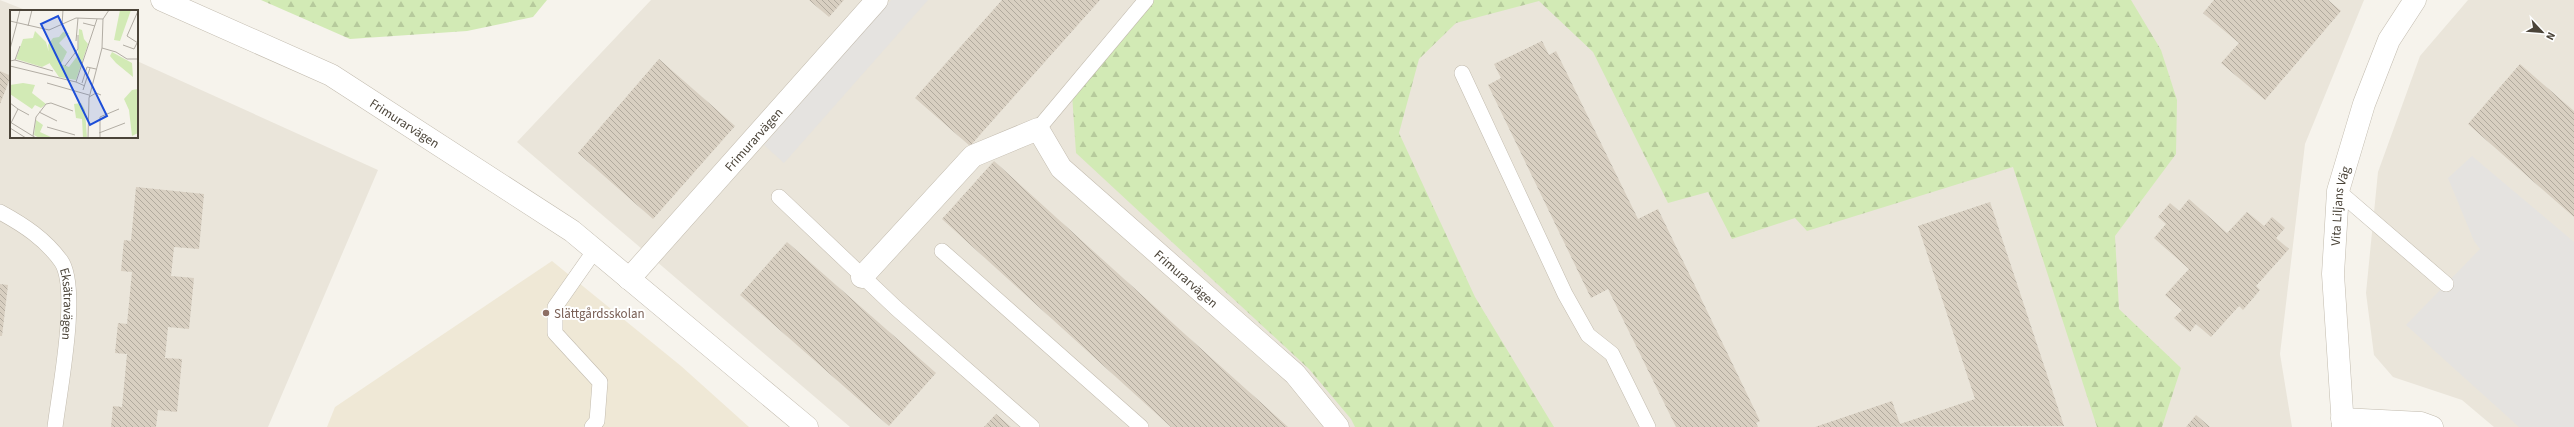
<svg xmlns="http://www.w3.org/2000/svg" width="2574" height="427" viewBox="0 0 2574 427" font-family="'Source Sans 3',sans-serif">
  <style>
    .residential { fill: #eae5da }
    .education { fill: #efe8d6 }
    .forest { fill: url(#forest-firs) }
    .parking { fill: #e5e3e0 }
    .building { fill: url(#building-back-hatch) }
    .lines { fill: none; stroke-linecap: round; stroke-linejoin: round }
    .lane-casing { stroke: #c2bbae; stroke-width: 16 }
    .street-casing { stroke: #c2bbae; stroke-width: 23 }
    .lane { stroke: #fff; stroke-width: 15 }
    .street { stroke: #fff; stroke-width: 22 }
    .education-dot { fill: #8d6e63; stroke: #fff; stroke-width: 1.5 }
    .labels { text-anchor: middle; stroke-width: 4; stroke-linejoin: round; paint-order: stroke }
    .street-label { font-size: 13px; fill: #4b4439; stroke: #fff }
    .education-label { font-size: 13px; fill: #785e54; stroke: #fff; text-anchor: start }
    .inset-road { fill: none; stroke: #b2ada4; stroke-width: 1 }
    .view { fill: #1d4ed8; fill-opacity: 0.15; stroke: #1d4ed8; stroke-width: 2 }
    .inset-edge { fill: none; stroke: #4b4439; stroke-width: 2 }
  </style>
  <defs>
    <pattern id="forest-firs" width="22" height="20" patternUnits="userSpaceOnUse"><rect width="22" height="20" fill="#d2eab5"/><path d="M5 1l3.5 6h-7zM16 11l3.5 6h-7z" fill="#b6ca9c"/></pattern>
    <pattern id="building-back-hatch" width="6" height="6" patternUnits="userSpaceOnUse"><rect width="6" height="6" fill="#d8cfc1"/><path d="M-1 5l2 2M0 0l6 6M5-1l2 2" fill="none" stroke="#b1aa9e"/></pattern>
  </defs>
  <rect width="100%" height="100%" fill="#f6f3ec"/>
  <g class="residential">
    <path d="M0,0L28,11H11V137H137V61L378,170L268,427H0Z"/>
    <path d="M651,0H2364L2305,144L2280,354L2292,427H850L517,142Z"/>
    <path d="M2468,0H2574V427H2494L2462,400L2393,377L2374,355L2366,293L2378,172L2420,56Z"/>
  </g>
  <path class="education" d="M552,261L681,366L749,427H327L335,407Z"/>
  <g class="forest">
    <path d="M261,0H547L533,17L467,31L350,39Z"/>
    <path d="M1152,0H2131L2161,50L2177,100L2176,154L2115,236L2119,309L2181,368L2162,427H2097L2013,167L1807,231L1795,218L1732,239L1708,192L1668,203L1593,52L1539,1L1456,23L1419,59L1399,133L1475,297L1554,427H1355L1351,419L1309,369L1076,153L1072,94Z"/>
  </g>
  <g class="parking">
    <path d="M891,0H928L784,163L764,145Z"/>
    <path d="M2472,156L2574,242V427H2519L2406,325L2480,249L2474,241L2448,178Z"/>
  </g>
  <g class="building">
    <path d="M809,0H844L829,17Z"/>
    <path d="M1002,0H1100L970,146L915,98Z"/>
    <path d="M2214,0H2328L2341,11L2265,100L2221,63L2239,43L2203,13Z"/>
    <path d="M1542,41L1549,55L1556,51L1638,219L1658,209L1760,421L1756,423L1758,427H1676L1608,289L1591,298L1488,85L1501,78L1494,64Z"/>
    <path d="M659,59L735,126L653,219L578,153Z"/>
    <path d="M2520,64L2574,111V217L2468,124Z"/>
    <path d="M0,71L11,76L0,104Z"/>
    <path d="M994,161L1198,346L1288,427H1171L942,219Z"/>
    <path d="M136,187L204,194L199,249L174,247L171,276L194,278L189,329L168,327L165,358L182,359L177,412L158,410L156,427H111L113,406L122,407L127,354L115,353L118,323L127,324L132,272L121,271L124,240L131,241Z"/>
    <path d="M2189,199L2227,233L2247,212L2264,226L2272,217L2285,228L2276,238L2289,249L2256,286L2260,290L2243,310L2239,306L2211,337L2196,324L2190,332L2174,318L2182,310L2165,295L2189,269L2154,238L2166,224L2158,217L2170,203L2179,211Z"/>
    <path d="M1990,202L2064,426L1815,427L1892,401L1900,424L1975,399L1918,226Z"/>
    <path d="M787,242L936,373L889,426L740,295Z"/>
    <path d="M0,284L8,285L2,336H0Z"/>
    <path d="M996,414L1011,427H984Z"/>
    <path d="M2196,415L2210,427H2186Z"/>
  </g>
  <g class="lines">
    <g class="lane-casing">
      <g id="lane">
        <path d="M1462,73L1565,294L1588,335L1612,354L1648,427"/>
        <path d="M1038,129L1146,0"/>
        <path d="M2338,191L2446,284"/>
        <path d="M779,197L896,308L1032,427"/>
        <path id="s1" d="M0,212C24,225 45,239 61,261C80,288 59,393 55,427"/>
        <path d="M942,251L1141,427"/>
        <path d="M592,427L597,421L600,382L555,333V307L595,250"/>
      </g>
    </g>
    <g class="street-casing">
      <g id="street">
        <path id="s2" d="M162,0L331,75L572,231L807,427"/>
        <path id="s3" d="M862,277L973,156L1038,129L1061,168L1295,374L1338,427"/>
        <path id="s4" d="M629,279L877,0"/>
        <path d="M2342,419L2421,423L2432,427"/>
        <path id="s5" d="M2343,427L2333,274L2338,191L2364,104L2389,40L2415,0"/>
      </g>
    </g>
    <use href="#lane" class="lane"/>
    <use href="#street" class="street"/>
  </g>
  <circle class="education-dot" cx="546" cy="313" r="4"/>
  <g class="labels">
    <g class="street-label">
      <text dy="5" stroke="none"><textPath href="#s2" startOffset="273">Frimurarvägen</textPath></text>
      <text dy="5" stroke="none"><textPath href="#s4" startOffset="187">Frimurarvägen</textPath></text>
      <text dy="5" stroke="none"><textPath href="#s5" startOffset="222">Vita Liljans Väg</textPath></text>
      <text dy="5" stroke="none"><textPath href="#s3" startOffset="447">Frimurarvägen</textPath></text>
      <text dy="5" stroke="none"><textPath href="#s1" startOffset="123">Eksätravägen</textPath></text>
    </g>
    <g class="education-label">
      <text x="554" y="318">Slättgårdsskolan</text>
    </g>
  </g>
  <g transform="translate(10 10)">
    <rect width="128" height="128" fill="#f6f3ec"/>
    <path d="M110,0H121L110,31L104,30ZM69,19L72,20L74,29L78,34L66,70L49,67L40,54L38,35L43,28L49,27L53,22L59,23L49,33L57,42L51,54L59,57L68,45ZM25,21L36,32L40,46V53L32,57L6,49L13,29L23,28ZM102,42L122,53L123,67L106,53L100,46ZM13,73L25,75L22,83L36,94L31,98L25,95L22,99L0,84V75ZM128,79V123L122,126L119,100L114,89L122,80ZM71,93L75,100L77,128H73L72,109L66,108L64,94ZM26,110L33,115L30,122L43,128H29L24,125Z" fill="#d2eab5"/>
    <path class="inset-road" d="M128,1L117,26L128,33M0,11L39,20L66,8L93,9L99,0M7,12L10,0M73,13L85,16M52,15L53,0M18,16L22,0M66,31L68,8M113,35L124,39L127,33M92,38L106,42L117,49H128M0,39L7,13M5,50L43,61M0,51L5,50L10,36M0,56L66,72M55,56L68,39V25M37,73L79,85M72,73L77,57L86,59M75,76L66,72L87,9M73,80L80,58M79,87L86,83L91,85M0,93L8,99L1,113M8,99L19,105M29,102L47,111M0,112L26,128M37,117L65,125M0,118L16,128M89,123L115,113M23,126L26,107L36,94L41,93L63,101M78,128L79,88L92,38L93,9M90,128V107L109,99"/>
    <path class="view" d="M48,6L97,106L80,115L31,14Z"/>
    <rect width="128" height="128" class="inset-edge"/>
  </g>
  <g transform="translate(2542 32) rotate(116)" stroke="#ffffff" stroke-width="3" paint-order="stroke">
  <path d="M0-3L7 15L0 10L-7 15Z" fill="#4b4439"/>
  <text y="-6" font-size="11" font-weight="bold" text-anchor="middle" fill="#4b4439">N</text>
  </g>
</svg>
